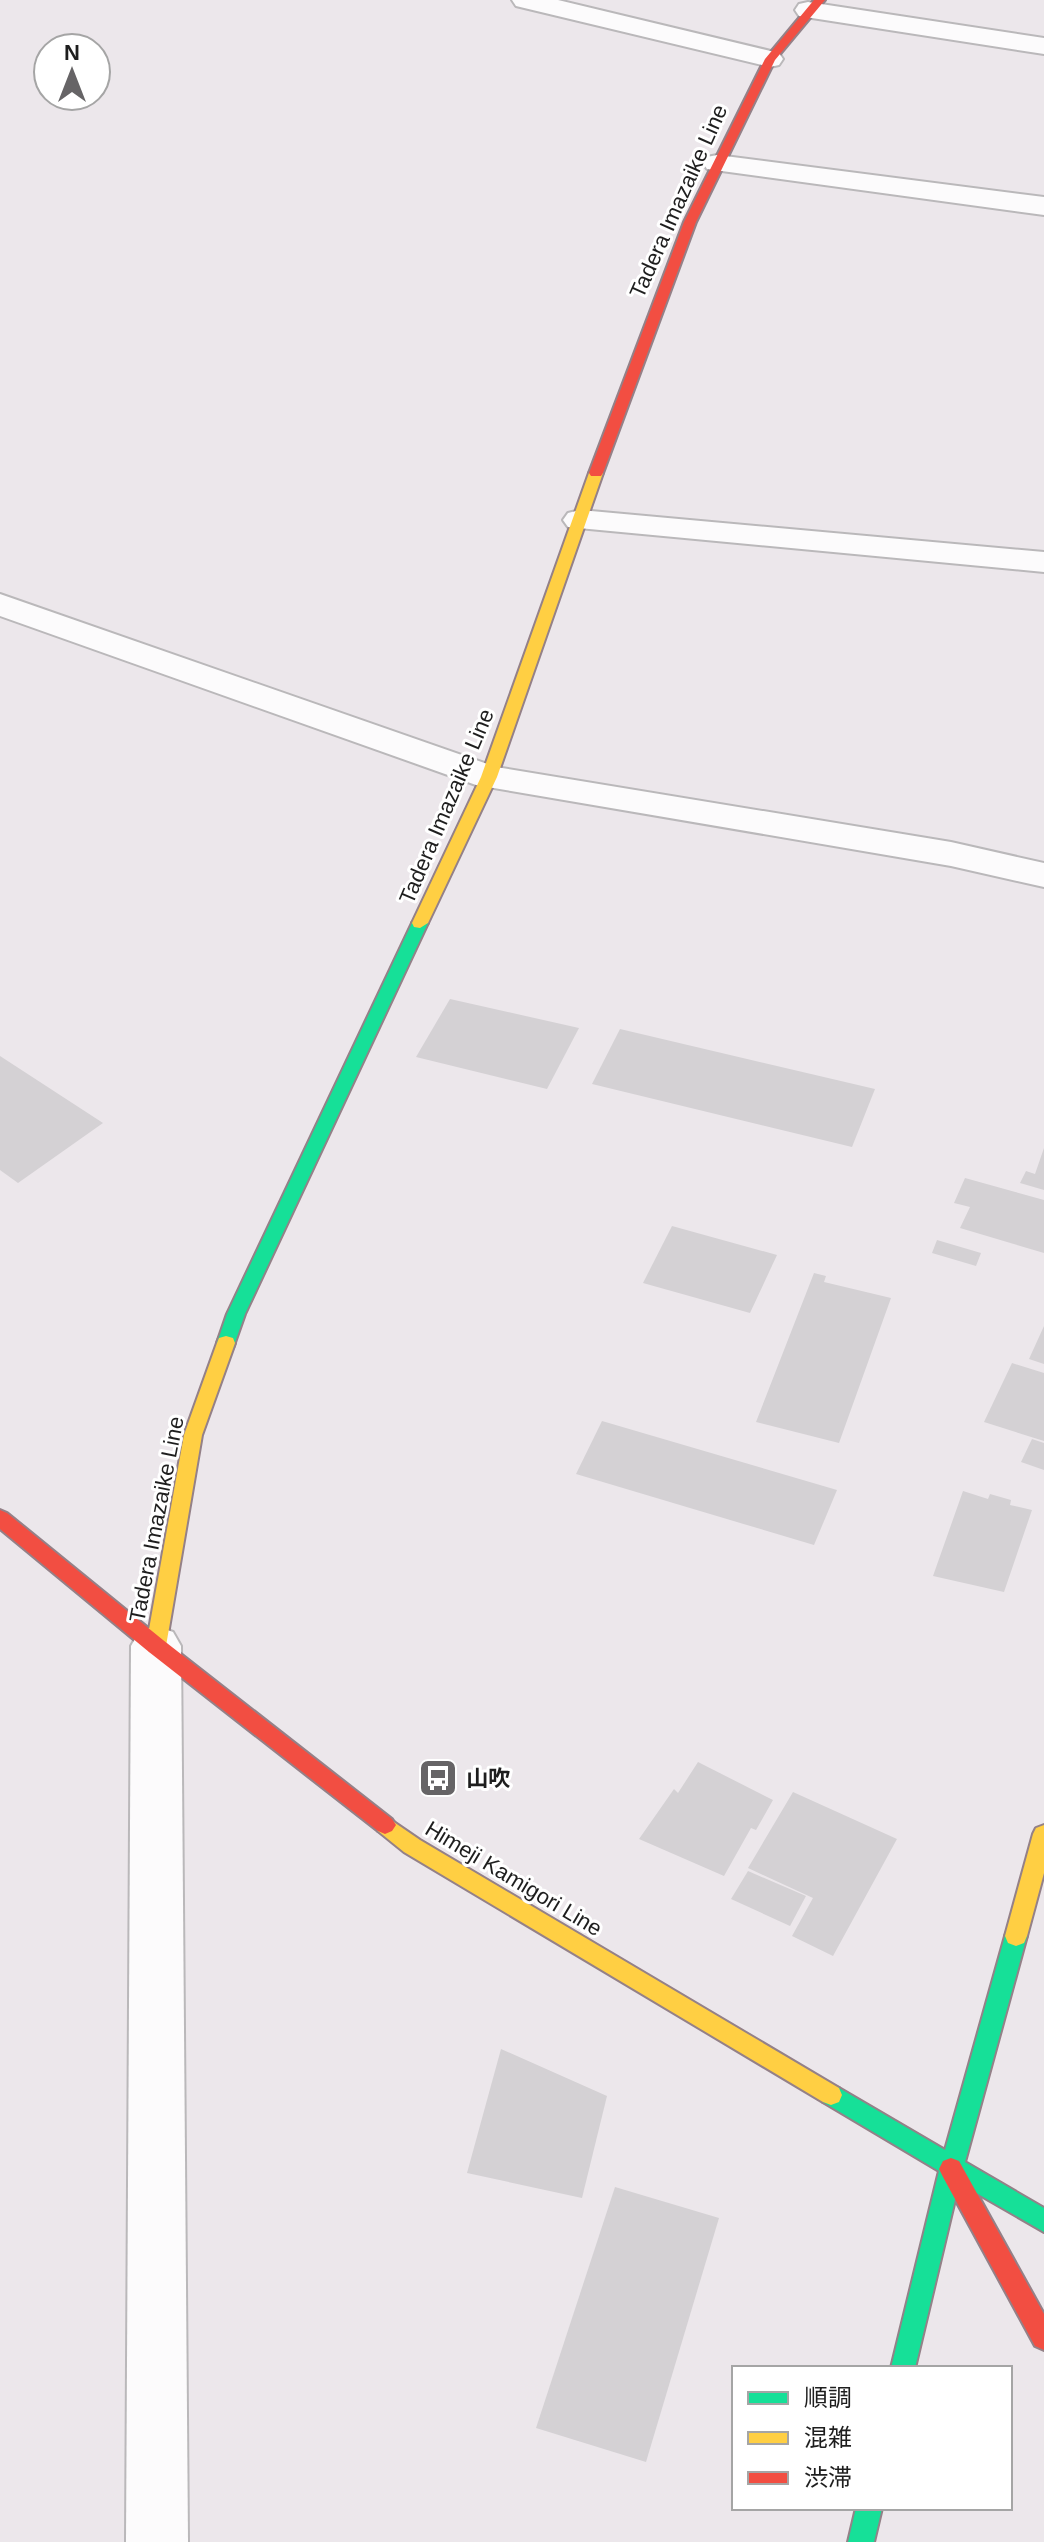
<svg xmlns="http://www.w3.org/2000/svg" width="1044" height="2542" viewBox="0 0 1044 2542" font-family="Arial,'Noto Sans JP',sans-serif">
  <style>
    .building { fill: #d4d1d4 }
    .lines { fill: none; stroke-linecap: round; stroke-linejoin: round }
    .street-casing { stroke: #bab8ba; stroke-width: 4 }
    .fast-casing { stroke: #948188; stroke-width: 4 }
    .slow-casing { stroke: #948188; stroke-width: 4 }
    .jam-casing { stroke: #948188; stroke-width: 4 }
    .street { fill: #fcfbfc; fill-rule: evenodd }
    .fast { fill: #16e098; fill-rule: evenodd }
    .slow { fill: #ffcf43; fill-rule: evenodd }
    .jam { fill: #f24e42; fill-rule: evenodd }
    .labels { text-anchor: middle; stroke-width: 6; stroke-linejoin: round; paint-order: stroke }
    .street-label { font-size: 22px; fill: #1e1e1e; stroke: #fff }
    .poi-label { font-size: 22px; font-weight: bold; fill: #1e1e1e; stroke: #fff; text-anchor: start }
  </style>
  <rect width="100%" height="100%" fill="#ece7eb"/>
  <g class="building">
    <path d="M450,999L579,1028L547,1089L416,1057Z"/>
    <path d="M620,1029L875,1089L852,1147L592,1084Z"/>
    <path d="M0,1056L103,1123L18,1183L0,1170Z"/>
    <path d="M1044,1148V1190L1020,1183L1026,1171L1035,1174Z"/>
    <path d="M965,1178L1044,1200V1253L960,1228L970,1207L954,1203Z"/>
    <path d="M672,1226L777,1255L750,1313L643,1283Z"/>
    <path d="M937,1240L981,1253L976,1266L932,1253Z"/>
    <path d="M814,1273L826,1276L824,1282L891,1298L839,1443L756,1422Z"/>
    <path d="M1044,1326V1364L1029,1359Z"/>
    <path d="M1012,1363L1044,1373V1441L984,1422Z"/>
    <path d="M602,1421L837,1490L814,1545L576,1474Z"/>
    <path d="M1032,1439L1044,1443V1470L1021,1462Z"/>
    <path d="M963,1491L988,1499L990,1494L1011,1500L1010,1505L1032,1510L1004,1592L933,1576Z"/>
    <path d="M698,1762L773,1800L756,1830L751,1828L724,1876L639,1839L674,1789L678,1793Z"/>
    <path d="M793,1792L897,1839L833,1956L792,1936L813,1898L748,1868Z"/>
    <path d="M748,1871L806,1896L790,1926L731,1899Z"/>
    <path d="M501,2049L607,2096L582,2198L467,2173Z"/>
    <path d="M615,2187L719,2218L646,2462L536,2428Z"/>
  </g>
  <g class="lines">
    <g class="street-casing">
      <g id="street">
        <path d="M512,0H558L779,53L783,59L779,65L770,67L516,6Z"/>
        <path d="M808,2L1044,38V54L799,16L795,10L799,4Z"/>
        <path d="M717,155L1044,197V215L707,169L703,163L707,157Z"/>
        <path d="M580,510L1044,552V572L568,527L563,520L568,513Z"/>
        <path d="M0,594L496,767L951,842L1044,863V887L951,866L476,785L0,616Z"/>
        <path d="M156,1626L173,1632L181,1646L188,2542H126L131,1646L139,1632Z"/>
      </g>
    </g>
    <g class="fast-casing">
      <g id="fast">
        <path d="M420,918L428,923L245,1314L233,1348H219L217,1343L227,1314L412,923Z"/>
        <path d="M1016,1926L1024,1929L1027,1936L965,2162L1044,2208V2232L959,2183L915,2368H891L939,2171L823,2102L820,2095L823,2088L831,2085L839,2088L945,2150L1005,1936L1008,1929Z"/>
        <path d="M856,2508H882L874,2542H848Z"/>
      </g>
    </g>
    <g class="slow-casing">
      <g id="slow">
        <path d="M596,469L603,473L497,777L428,923L420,928L414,927L412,923L481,777L589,473Z"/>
        <path d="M226,1336L233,1338L235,1343L202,1435L166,1646L163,1652L156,1654L149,1652L146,1646L184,1435L217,1343L219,1338Z"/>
        <path d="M385,1816L420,1840L839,2088L842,2095L839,2102L831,2105L823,2102L404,1852L378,1831L374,1825L378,1819Z"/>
        <path d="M1044,1825V1873L1027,1936L1024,1943L1016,1946L1008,1943L1005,1936L1033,1834L1036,1828Z"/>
      </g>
    </g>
    <g class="jam-casing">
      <g id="jam">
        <path d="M814,0H825L775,60L696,222L603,473L601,476H591L589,473L684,222L765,59Z"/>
        <path d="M0,1510L7,1513L163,1640L392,1819L396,1825L392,1831L385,1834L378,1831L149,1652L0,1529Z"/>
        <path d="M951,2158L959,2161L1044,2314V2350L1035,2346L943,2177L939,2169L943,2161Z"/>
      </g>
    </g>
    <use href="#street" class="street"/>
    <use href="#fast" class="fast"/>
    <use href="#slow" class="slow"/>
    <use href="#jam" class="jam"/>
  </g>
  <defs>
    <g id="bus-square" transform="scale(2)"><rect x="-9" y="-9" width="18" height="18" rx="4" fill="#666466" stroke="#fff"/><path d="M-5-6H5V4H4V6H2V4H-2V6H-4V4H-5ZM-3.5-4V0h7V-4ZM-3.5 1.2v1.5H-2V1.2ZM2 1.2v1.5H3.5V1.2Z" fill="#fff"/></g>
  </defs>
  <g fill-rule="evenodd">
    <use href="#bus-square" x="438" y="1778"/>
  </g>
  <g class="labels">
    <g class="street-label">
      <text transform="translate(678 201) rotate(-66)" y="8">Tadera Imazaike Line</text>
      <text transform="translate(446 806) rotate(-67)" y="8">Tadera Imazaike Line</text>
      <text transform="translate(156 1519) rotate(-79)" y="8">Tadera Imazaike Line</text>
      <text transform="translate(514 1878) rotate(31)" y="8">Himeji Kamigori Line</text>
    </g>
    <g class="poi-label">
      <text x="466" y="1786">山吹</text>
    </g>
  </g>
  <rect x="732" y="2366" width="280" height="144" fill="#ffffff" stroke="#a5a5a5" stroke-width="2"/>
  <rect x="748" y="2392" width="40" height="12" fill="#16e098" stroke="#a5a5a5" stroke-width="2"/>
  <text x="804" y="2406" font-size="24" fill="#1e1e1e">順調</text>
  <rect x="748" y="2432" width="40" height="12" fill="#ffcf43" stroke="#a5a5a5" stroke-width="2"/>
  <text x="804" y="2446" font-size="24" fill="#1e1e1e">混雑</text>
  <rect x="748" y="2472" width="40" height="12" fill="#f24e42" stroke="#a5a5a5" stroke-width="2"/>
  <text x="804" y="2486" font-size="24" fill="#1e1e1e">渋滞</text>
  <g transform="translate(72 72)"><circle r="38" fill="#ffffff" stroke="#a5a5a5" stroke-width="2"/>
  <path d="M0-6L14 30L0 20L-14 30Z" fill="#666466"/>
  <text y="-12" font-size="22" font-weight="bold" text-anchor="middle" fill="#1e1e1e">N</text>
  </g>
</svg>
